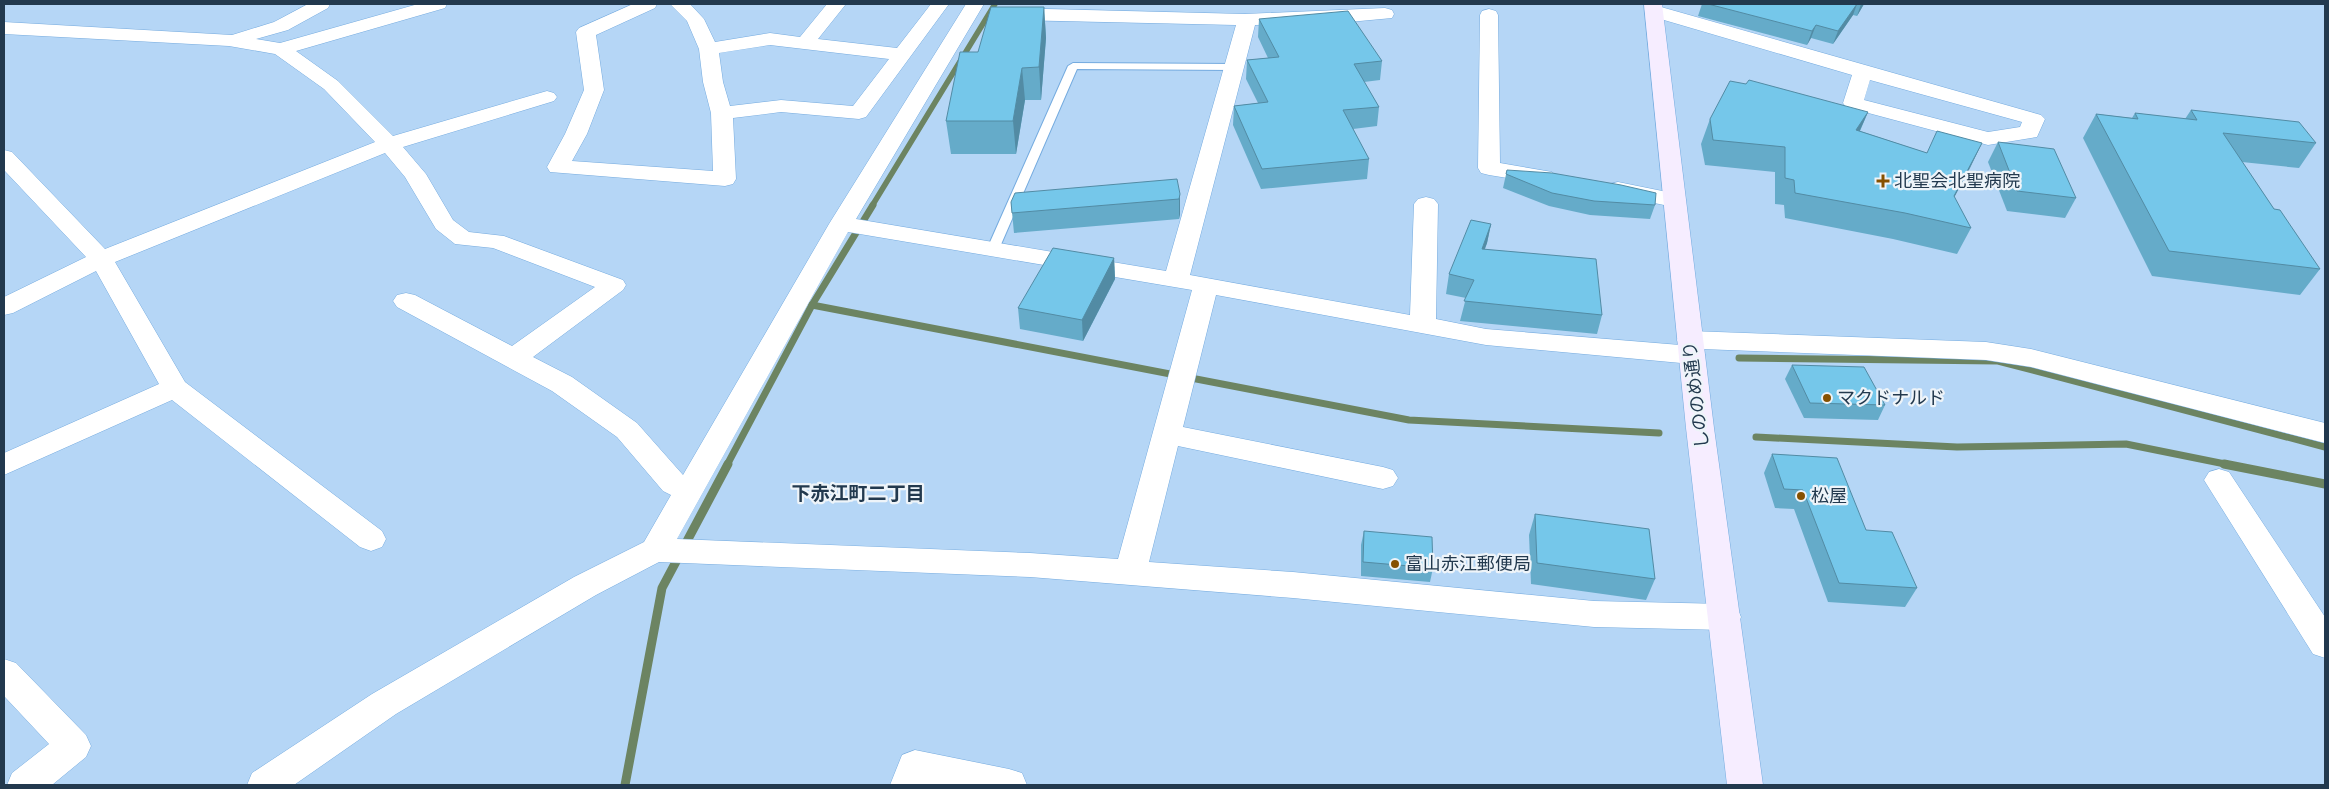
<svg xmlns="http://www.w3.org/2000/svg" width="2329" height="789" viewBox="0 0 2329 789" font-family="Merriweather,'Noto Sans JP',serif">
  <style>
    .lines { fill: none; stroke-linecap: round; stroke-linejoin: round }
    .stream-far2 { stroke: #6c8462; stroke-width: 5.5 }
    .stream-far1 { stroke: #6c8462; stroke-width: 7 }
    .stream { stroke: #6c8462; stroke-width: 9 }
    .lane-casing { stroke: #75abdf; stroke-width: 2 }
    .street-casing { stroke: #75abdf; stroke-width: 1 }
    .secondary-casing { stroke: #75abdf; stroke-width: 1 }
    .lane { fill: #fff; fill-rule: evenodd }
    .street { fill: #fff; fill-rule: evenodd }
    .secondary { fill: #f6edff; fill-rule: evenodd }
    .wall { fill: #65abc9 }
    .shaded-wall { fill: #528ba4 }
    .building { fill: #75c7ea; stroke: #528ba4 }
    .poi-dot { fill: #875100; stroke: #eef4f9; stroke-width: 2 }
    .labels { text-anchor: middle; stroke-width: 4.5; stroke-linejoin: round; paint-order: stroke }
    .poi-label { font-size: 18px; fill: #22394e; stroke: #eef4f9; text-anchor: start }
    .street-label { font-size: 18px; fill: #22394e; stroke: #eef4f9 }
    .neighbourhood-label { font-size: 19px; font-weight: bold; fill: #22394e; stroke: #eef4f9 }
  </style>
  <rect width="100%" height="100%" fill="#b5d6f6"/>
  <g class="lines">
    <path class="stream-far2" d="M872,206L995,4"/>
    <g class="stream-far1">
      <path d="M812,305L1409,420L1659,433"/>
      <path d="M1739,358L1998,361L2325,447"/>
      <path d="M1756,437L1957,447L2126,444L2230,465"/>
      <path d="M727,465L812,305L873,205"/>
    </g>
    <g class="stream">
      <path d="M2224,464L2325,484"/>
      <path d="M625,785L662,588L728,464"/>
    </g>
    <g class="lane-casing">
      <path id="lane" d="M1073,63L1234,64L1239,67L1234,70L1077,69L999,249L993,253L989,252L987,249L1068,66Z"/>
    </g>
    <g class="street-casing">
      <g id="street">
        <path d="M308,4H330L328,8L288,30L256,39L280,43L418,4H447L445,8L296,51L338,81L393,136L540,93L547,91L554,93L557,97L554,101L403,147L426,174L453,220L469,232L504,236L623,280L626,285L623,290L533,357L572,377L637,423L683,475L829,224L966,4H984L856,219L1166,271L1236,25L1011,20L1004,18L1002,14L1004,10L1011,8L1245,14L1385,8L1392,10L1394,14L1392,18L1338,23L1255,25L1190,275L1410,315L1414,204L1418,199L1426,197L1434,199L1438,204L1436,319L1486,329L1680,345L1677,340L1681,334L1690,331L1986,342L2031,349L2325,423V443L2031,367L1986,360L1702,349L1705,355L1701,361L1692,364L1486,345L1216,295L1183,427L1383,467L1393,470L1398,478L1393,486L1383,489L1178,446L1149,562L1293,572L1594,601L1725,604L1737,608L1741,617L1737,626L1725,630L1594,627L1293,598L1030,577L659,562L596,595L396,714L294,785H247L252,773L372,694L574,577L644,542L671,495L663,491L617,437L552,391L397,307L393,301L397,295L406,293L415,295L512,346L595,287L493,248L455,244L436,229L405,177L385,153L115,262L185,382L382,531L386,539L382,547L371,551L360,547L172,400L4,475V453L159,384L96,271L13,313L4,315V297L86,257L4,170V150L12,152L105,249L375,142L324,89L275,54L229,46L4,34V22L232,35L274,22ZM848,232L1192,290L1118,559L1030,553L677,539Z"/>
        <path d="M633,4H657L655,8L596,35L604,90L587,134L572,161L713,171L711,113L703,82L699,49L687,21L670,4H690L704,19L715,42L770,33L800,37L827,4H846L818,39L897,48L931,4H949L866,117L859,119L781,112L733,118L736,179L733,184L725,186L550,172L547,167L565,134L584,90L576,32L579,28ZM770,45L889,59L853,106L781,100L730,106L723,82L719,53Z"/>
        <path d="M1654,5L2041,115L2045,119L2037,137L1988,145L1846,107L1843,103L1852,75L1647,15L1645,11L1647,7ZM1870,80L2022,122L2020,127L1988,132L1864,100Z"/>
        <path d="M1489,9L1496,11L1498,15L1500,163L1552,172L1555,177L1552,182L1544,184L1489,175L1481,173L1478,168L1480,15L1482,11Z"/>
        <path d="M1618,182L1682,195L1686,200L1682,205L1674,207L1610,194L1607,189L1610,184Z"/>
        <path d="M2219,469L2229,472L2325,617V658L2313,654L2204,480L2209,472Z"/>
        <path d="M4,659L16,663L86,735L91,746L86,757L52,785H7L12,773L49,744L4,696Z"/>
        <path d="M915,750L1009,769L1022,773L1027,785H890L902,755Z"/>
      </g>
    </g>
    <g class="secondary-casing">
      <path id="secondary" d="M1644,4H1662L1714,428L1763,785H1727L1686,428Z"/>
    </g>
    <use href="#lane" class="lane"/>
    <use href="#street" class="street"/>
    <use href="#secondary" class="secondary"/>
  </g>
  <g class="wall">
    <path d="M1702,4H1864L1857,16L1853,15L1833,44L1811,38L1807,45L1698,16Z"/>
    <path d="M1044,7L1046,38L1041,100H1025L1016,154H951L946,121L978,52Z"/>
    <path d="M1259,19L1382,61L1380,80L1364,82L1379,107L1377,126L1353,129L1369,159L1367,179L1261,189L1233,125L1234,106L1258,103L1246,79L1247,60L1268,58L1258,37Z"/>
    <path d="M2191,110L2316,143L2299,168L2242,162L2274,209L2320,269L2300,295L2152,276L2083,138L2096,114L2132,118L2135,113L2185,119Z"/>
    <path d="M1868,112L1860,131L1927,153L1982,143L1954,197L1971,228L1957,254L1893,239L1785,218L1784,205L1775,204V172L1705,165L1701,144L1710,119Z"/>
    <path d="M1998,142L2076,198L2065,218L2007,211L1988,162Z"/>
    <path d="M1507,170L1655,205L1650,219L1590,215L1549,206L1503,188Z"/>
    <path d="M1180,194V214L1179,219L1014,233L1011,202Z"/>
    <path d="M1491,224L1487,243L1485,249L1602,315L1597,334L1460,321L1466,298L1446,294L1449,274Z"/>
    <path d="M1114,258L1115,279L1083,341L1020,329L1018,308Z"/>
    <path d="M1792,365L1885,405L1878,420L1804,418L1785,379Z"/>
    <path d="M1772,454L1866,530L1917,588L1905,607L1828,602L1794,509L1775,508L1764,473Z"/>
    <path d="M1535,514L1655,579L1646,600L1531,584L1529,535Z"/>
    <path d="M1364,531L1433,568L1430,582L1361,576V545Z"/>
  </g>
  <g class="shaded-wall">
    <path d="M1857,4L1853,15L1833,44L1838,31Z"/>
    <path d="M1861,4H1864L1857,16Z"/>
    <path d="M1044,7L1046,38L1041,100L1039,67Z"/>
    <path d="M1816,25L1811,38L1807,45L1812,31Z"/>
    <path d="M1022,68L1025,100L1016,154L1013,121Z"/>
    <path d="M1868,112L1857,137L1856,130Z"/>
    <path d="M1982,143L1970,168L1941,222L1954,196Z"/>
    <path d="M1180,194V214L1179,219V199Z"/>
    <path d="M1491,224L1487,243L1477,268L1482,249Z"/>
    <path d="M1114,258L1115,279L1083,341L1082,320Z"/>
  </g>
  <g class="building">
    <path d="M1708,4H1857L1838,31L1816,25L1812,31Z"/>
    <path d="M991,7H1044L1039,67L1022,68L1013,121H946L960,52H978Z"/>
    <path d="M1348,11L1382,61L1354,64L1379,107L1343,110L1369,159L1262,169L1234,106L1268,102L1247,60L1279,57L1259,19Z"/>
    <path d="M1749,80L1868,112L1856,130L1927,153L1937,131L1982,143L1954,196L1971,228L1905,213L1795,193L1794,180L1785,178V147L1713,140L1710,119L1730,81L1746,84Z"/>
    <path d="M2191,110L2299,122L2316,143L2223,133L2274,209L2280,210L2320,269L2169,251L2096,114L2138,119L2135,113L2197,120Z"/>
    <path d="M1998,142L2054,149L2076,198L2017,191Z"/>
    <path d="M1507,170L1552,173L1621,185L1656,193L1655,205L1594,201L1552,193L1506,174Z"/>
    <path d="M1177,179L1180,194L1179,199L1012,213L1011,202L1015,193Z"/>
    <path d="M1471,220L1491,224L1482,249L1596,259L1602,315L1464,301L1474,280L1449,274Z"/>
    <path d="M1053,248L1114,258L1082,320L1018,308Z"/>
    <path d="M1792,365L1864,367L1885,405L1810,403Z"/>
    <path d="M1772,454L1837,458L1866,530L1892,532L1917,588L1839,583L1803,490L1784,489Z"/>
    <path d="M1535,514L1649,529L1655,579L1537,563Z"/>
    <path d="M1364,531L1432,537L1433,568L1363,562Z"/>
  </g>
  <g class="poi-dot">
    <path d="M1880.5 173.5h5v5h5v5h-5v5h-5v-5h-5v-5h5z"/>
    <circle cx="1827" cy="398" r="5"/>
    <circle cx="1801" cy="496" r="5"/>
    <circle cx="1395" cy="564" r="5"/>
  </g>
  <g class="labels">
    <g class="poi-label">
      <text x="1894" y="187">北聖会北聖病院</text>
      <text x="1837" y="404">マクドナルド</text>
      <text x="1811" y="502">松屋</text>
      <text x="1405" y="570">富山赤江郵便局</text>
    </g>
    <g class="street-label">
      <text transform="translate(1696 395) rotate(-97)" y="6">しののめ通り</text>
    </g>
    <g class="neighbourhood-label">
      <text x="858" y="500">下赤江町二丁目</text>
    </g>
  </g>
  <rect width="2329" height="789" fill="none" stroke="#22394e" stroke-width="10"/>
</svg>
